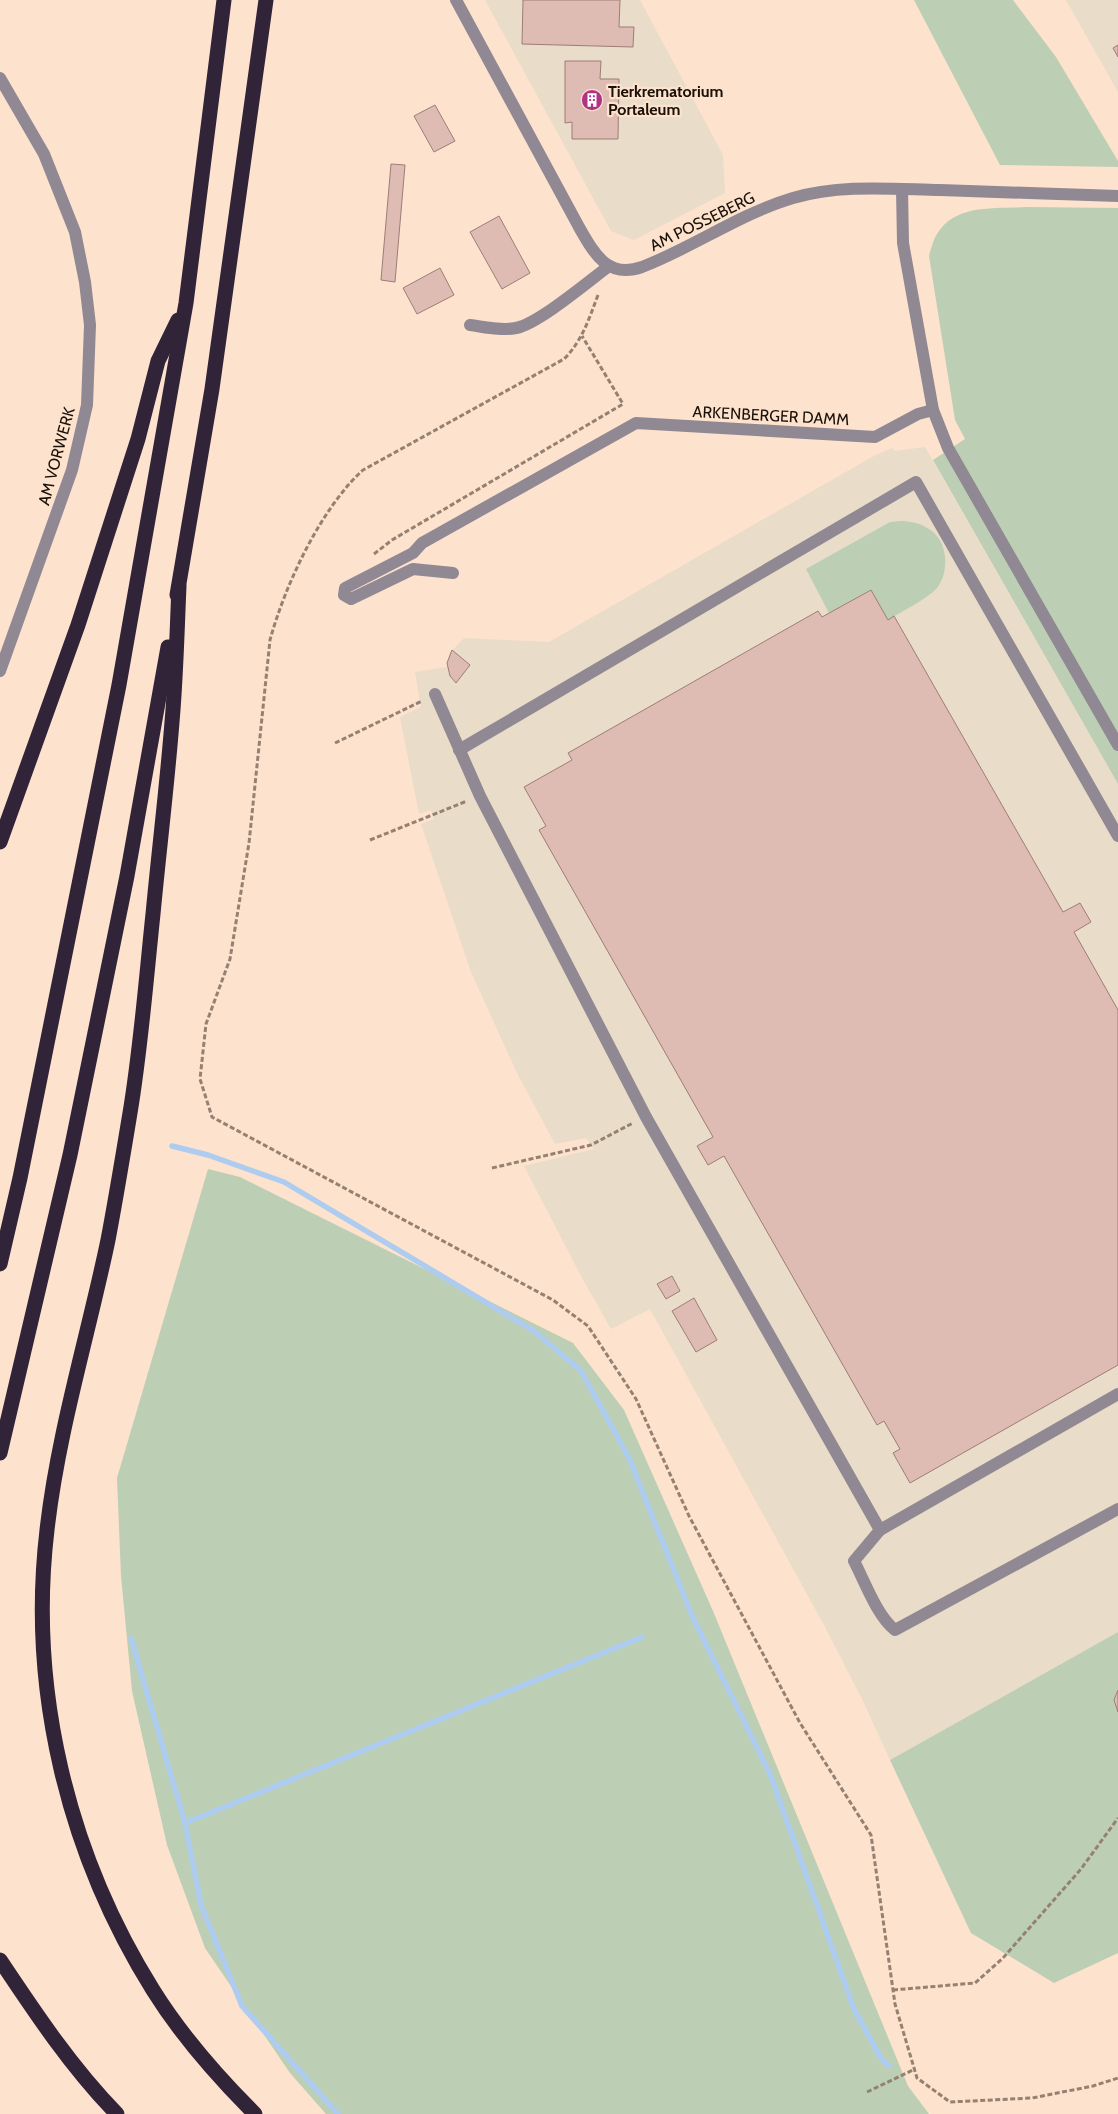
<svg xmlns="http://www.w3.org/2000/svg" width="1118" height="2114" viewBox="0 0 1118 2114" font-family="Cabin,sans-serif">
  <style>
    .commercial { fill: #e9dcc8 }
    .green { fill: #bccfb5 }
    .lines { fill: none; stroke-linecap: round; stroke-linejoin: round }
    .stream { stroke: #adccf0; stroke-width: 5.5 }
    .building { fill: #debcb4; stroke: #9d7d76 }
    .path { stroke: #948172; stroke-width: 3; stroke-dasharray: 5 2.5; stroke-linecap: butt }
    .minor { stroke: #908893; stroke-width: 12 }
    .highway { stroke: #312338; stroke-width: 15 }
    .labels { text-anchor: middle; stroke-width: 4.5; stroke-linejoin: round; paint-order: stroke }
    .poi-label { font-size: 16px; font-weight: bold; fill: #1a1109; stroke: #fde2cd; text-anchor: start }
    .street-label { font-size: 16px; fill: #1a1109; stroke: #fde2cd }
  </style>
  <rect width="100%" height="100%" fill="#fde2cd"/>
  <g class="commercial">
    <path d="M485,0H640L723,155L725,193L634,240L611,231Z"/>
    <path d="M1066,0H1118V92Z"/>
    <path d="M925,447L1118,784V1632L890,1760L862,1699L824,1625L650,1309L611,1329L581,1276L524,1166L594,1149L586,1138L555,1144L517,1073L471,972L421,824L434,819L431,810L419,814L400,717L421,707L415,672L447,667L449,654L464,638L549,642L872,457L892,448L895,451Z"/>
  </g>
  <g class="green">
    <path d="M914,0H1013L1056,57L1118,161V167L1000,165Z"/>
    <path d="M1027,207L1118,208V784L933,460L965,439L955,420L929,256C931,249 933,240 937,234C955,203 997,209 1027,207Z"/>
    <path d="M900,521C910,521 920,523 929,529C948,540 950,572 937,588C926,600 902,611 888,620L870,590L829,613L806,569L890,522Z"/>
    <path d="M208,1169L240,1177L573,1343L624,1410L713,1611L908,2086L929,2114H326L290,2073L205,1948L167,1845L132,1691L121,1576L117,1478Z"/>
    <path d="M1118,1632V1953L1054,1983L971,1933L890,1760Z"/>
  </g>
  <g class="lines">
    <g class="stream">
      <path d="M172,1146L208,1155L284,1182L534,1331L581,1371L629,1458L693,1618L770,1774L854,2009L882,2060L889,2066"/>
      <path d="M131,1638L185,1823L201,1905L242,2006L338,2114"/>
      <path d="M185,1823L642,1637"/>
    </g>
  </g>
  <g class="building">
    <path d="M523,0H620L619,27H634L633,47L522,44Z"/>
    <path d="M1118,45V57L1113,48Z"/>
    <path d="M565,61H601L600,79H619L618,139H572V122L565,123Z"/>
    <path d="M435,105L455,141L434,152L414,116Z"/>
    <path d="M391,164L405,165L395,282L381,280Z"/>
    <path d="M499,216L530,273L502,289L470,232Z"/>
    <path d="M440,268L454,295L417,314L403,288Z"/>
    <path d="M871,590L888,620L894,616L1063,912L1080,903L1091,922L1074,932L1118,1010V1365L910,1483L893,1453L900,1449L884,1421L877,1425L724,1156L708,1165L697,1146L713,1137L539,830L546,826L524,787L572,760L568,753L818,611L822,617Z"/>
    <path d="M452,650L470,665L456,683L450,676L447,663Z"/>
    <path d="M672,1276L680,1291L666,1299L657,1284Z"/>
    <path d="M694,1298L717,1340L696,1352L672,1311Z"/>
    <path d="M1118,1690V1712L1114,1700Z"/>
  </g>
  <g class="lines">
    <g class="path">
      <path d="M598,295C589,319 582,341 564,359L363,470C321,508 285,585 270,640L249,843L230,959L206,1024L200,1079L212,1117L553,1300L588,1326L636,1399L689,1516L800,1723L871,1835L895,2004L917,2078L950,2102L1032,2098L1093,2086L1118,2078"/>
      <path d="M374,554L392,540L623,404L582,336"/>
      <path d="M335,743L422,701"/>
      <path d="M370,840L467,801"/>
      <path d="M492,1168L591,1145L633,1123"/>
      <path d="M893,1990L975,1983L1003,1958L1081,1869L1118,1818"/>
      <path d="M867,2092L915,2069"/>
    </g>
    <g class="minor">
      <path d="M456,0L579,227C594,253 607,279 642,267C694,247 739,214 793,198C840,184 892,189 940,190C999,192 1059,194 1118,196"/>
      <path d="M0,78L44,154L75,232L85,282L90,325L87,405L72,470L0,671"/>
      <path d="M902,189L903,243L933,410L948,448L1118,745"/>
      <path d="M470,325C485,327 501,331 516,328C538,324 589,281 609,266"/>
      <path d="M453,573L413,569L351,599L344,595L345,588L413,553L422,543L636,423L875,437L918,414L933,410"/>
      <path d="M435,694L480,796L646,1117L880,1530L1118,1394"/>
      <path d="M459,750L916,482L1118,836"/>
      <path d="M880,1530L854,1561C865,1582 877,1616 895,1630L1118,1509"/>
    </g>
    <g class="highway">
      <path d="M179,586C177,631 176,677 172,722C167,786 159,850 153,914C146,980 141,1047 130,1113C123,1155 116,1198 108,1240C88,1336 58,1432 47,1530C28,1690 68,1854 153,1990C181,2035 217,2076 255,2114"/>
      <path d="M177,595L212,389L266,0"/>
      <path d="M0,842L78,625L138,439L158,361L178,320"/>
      <path d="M0,1264L20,1178L119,685L186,303L224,0"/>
      <path d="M0,1453L70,1155L127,876L168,647"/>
      <path d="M0,1960C36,2014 72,2068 117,2114"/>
    </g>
  </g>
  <defs>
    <g id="building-disc" transform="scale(1.125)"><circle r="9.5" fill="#b03485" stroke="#fde2cd"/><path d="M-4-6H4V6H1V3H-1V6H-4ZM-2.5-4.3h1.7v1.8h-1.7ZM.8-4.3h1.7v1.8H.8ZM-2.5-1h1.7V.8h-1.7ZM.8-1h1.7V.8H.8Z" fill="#fff"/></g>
  </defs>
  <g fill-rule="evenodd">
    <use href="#building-disc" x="592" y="100"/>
  </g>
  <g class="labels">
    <g class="poi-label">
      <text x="608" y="97">Tierkrematorium<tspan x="608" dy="18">Portaleum</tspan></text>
    </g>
    <g class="street-label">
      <text transform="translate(702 221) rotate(-26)" y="6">AM POSSEBERG</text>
      <text transform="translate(771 415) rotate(3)" y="6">ARKENBERGER DAMM</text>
      <text transform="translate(56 456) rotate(-75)" y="6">AM VORWERK</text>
    </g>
  </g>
</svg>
